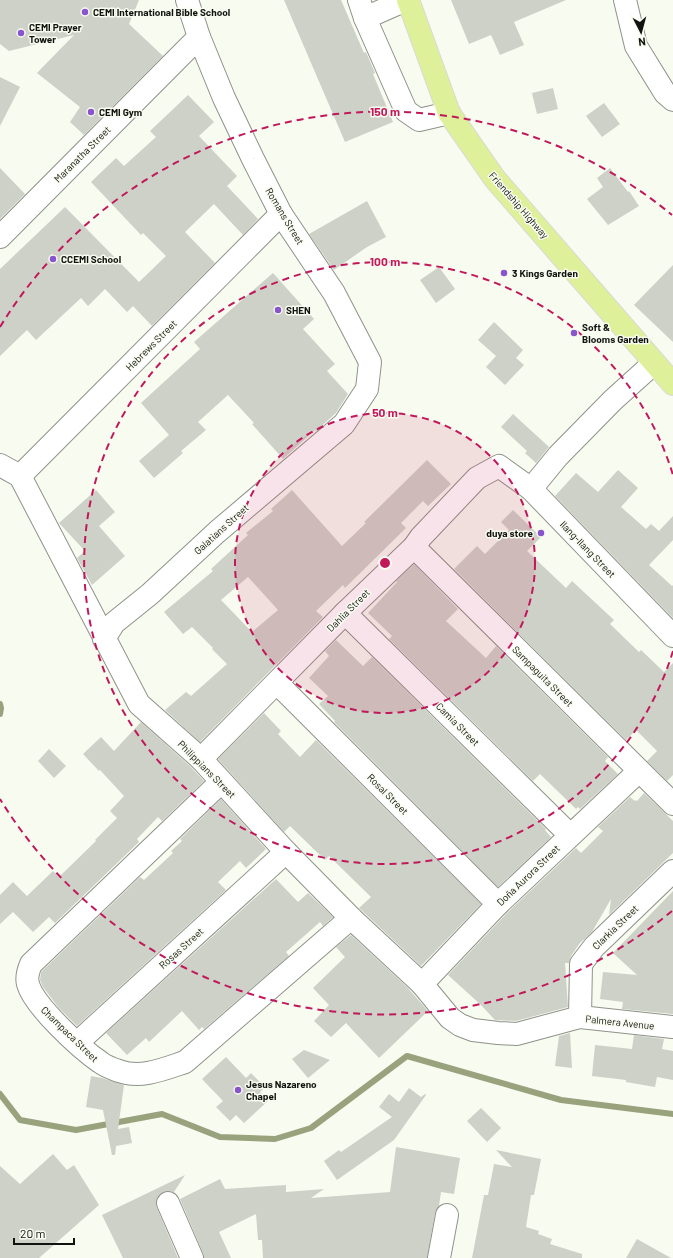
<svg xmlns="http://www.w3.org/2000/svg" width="673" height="1258" viewBox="0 0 673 1258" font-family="Barlow,sans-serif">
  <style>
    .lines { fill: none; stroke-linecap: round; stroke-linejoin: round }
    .stream { stroke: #98a27d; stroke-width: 6 }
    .building { fill: #ced1c7; fill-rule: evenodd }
    .minor-casing { stroke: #8f9289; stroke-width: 24 }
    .major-casing { stroke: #d9d9d9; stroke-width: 24 }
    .minor { stroke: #fff; stroke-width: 22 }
    .major { stroke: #def09a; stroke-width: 22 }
    .ring { fill: none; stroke: #c2185b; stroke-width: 2; stroke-dasharray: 7 5 }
    .poi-dot { fill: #8855cd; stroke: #f8fbf0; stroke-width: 1.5 }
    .labels { text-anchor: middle; stroke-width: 3; stroke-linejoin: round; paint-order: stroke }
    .poi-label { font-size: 10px; font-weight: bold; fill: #12130f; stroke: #f8fbf0; text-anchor: start }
    .street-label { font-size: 10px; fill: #12130f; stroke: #f8fbf0 }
    .centre { fill: #c2185b; stroke: #f8fbf0; stroke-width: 2 }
    .ring-label { font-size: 12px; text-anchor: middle; font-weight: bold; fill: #c2185b; stroke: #f8fbf0; stroke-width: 3; stroke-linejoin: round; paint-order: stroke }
  </style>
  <rect width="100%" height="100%" fill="#f8fbf0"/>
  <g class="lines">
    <g class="stream">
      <path d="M0,704L1,708L0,714"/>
      <path d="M0,1094L20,1120L76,1130L162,1114L220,1137L275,1139L311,1128L407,1056L561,1100L673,1114"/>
    </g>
  </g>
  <g class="building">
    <path d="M0,0H139L129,24L163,56L84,135L70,122L80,107L37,73L74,35L9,51L0,44Z"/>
    <path d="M284,0H341L364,53L366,52L375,73L373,74L393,122L345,142Z"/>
    <path d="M451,0H566L514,22L524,45L500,55L491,35L469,44Z"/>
    <path d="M0,77L20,87L0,126Z"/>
    <path d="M553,88L558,109L537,114L532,93Z"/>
    <path d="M188,95L214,122L199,136L237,176L227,186L258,219L243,235L214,204L185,232L215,263L152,326L133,306L127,312L105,289L88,306L81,298L36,340L27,330L0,356V269L65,207L139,282L166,256L143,233L141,235L91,182L116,158L124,166L156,137L150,131Z"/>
    <path d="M604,103L620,124L602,137L586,116Z"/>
    <path d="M0,168L25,194L0,219Z"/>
    <path d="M610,168L628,192L629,191L639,206L608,225L587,199L603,187L597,178Z"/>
    <path d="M367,201L386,237L367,247L334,270L309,234Z"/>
    <path d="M673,265V342L634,305Z"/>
    <path d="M439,267L455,289L436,303L420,280Z"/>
    <path d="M273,273L314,319L303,329L335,364L327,371L348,394L336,413L316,431L315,430L283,459L252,424L254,423L228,395L198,422L206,430L181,451L183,453L154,478L139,461L169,435L141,403L200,349L194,342Z"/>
    <path d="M494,322L523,350L516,358L524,365L505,385L486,367L496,356L478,340Z"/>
    <path d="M513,414L549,447L536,463L525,453L527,451L501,427Z"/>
    <path d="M427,460L451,484L428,506L423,501L401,523L406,528L345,588L343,585L316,611L323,617L200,742L165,710L186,692L191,696L227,664L212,649L213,648L192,627L183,634L164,612L213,571L211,569L248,535L246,533L273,511L271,509L292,490L342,546L366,523L364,522ZM248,577L278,610L252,632L221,600Z"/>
    <path d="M618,470L638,488L621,507L646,529L651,524L659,531L673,516V540L649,565L672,586L673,585V618L555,496L576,473L598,492Z"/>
    <path d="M96,490L115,512L99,526L125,556L92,585L77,558L85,551L59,523Z"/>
    <path d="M513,510L541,537L527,551L566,588L572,581L614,620L610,624L639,652L641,650L664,672L673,663V775L667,781L647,761L657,751L636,730L626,740L454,569L477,546L485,554L509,530L501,522Z"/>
    <path d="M414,564L458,609L446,621L486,658L496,646L608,757L605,761L618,774L580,809L578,807L576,809L540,774L533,781L389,639L392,636L368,613L397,582L396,581Z"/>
    <path d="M336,640L363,666L372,657L546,829L545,830L551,837L498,887L334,722L335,721L319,704L328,696L309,678L329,656L325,651Z"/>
    <path d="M264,713L281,731L278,734L300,757L316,740L481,904L421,966L359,908L371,897L329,856L325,860L290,826L284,832L218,759Z"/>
    <path d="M141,722L192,768L204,781L162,821L158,817L137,839L139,842L55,923L49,917L33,932L13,912L0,924V895L13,882L27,896L53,871L59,877L96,841L95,840L117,818L110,811L124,796L100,770L99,771L83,754L101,737L114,751Z"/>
    <path d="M49,749L66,766L54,778L38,761Z"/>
    <path d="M644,793L673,821V853L609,915L611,899L592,932L580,943L571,956L569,963H565L568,1007L516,1021L495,1020L481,1005L448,975L507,913L576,848L581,853L603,831L598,827L630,797L635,801L636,800L637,801Z"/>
    <path d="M221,799L266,849L246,868L240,861L218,882L226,890L77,1026L58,1007L43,987L40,980L41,972L140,877L144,880L173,853L171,851L182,841L180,839Z"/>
    <path d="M276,879L298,902L308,893L333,917L323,926L320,922L286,952L289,956L204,1029L202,1027L199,1030L182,1011L149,1042L146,1038L127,1055L106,1033Z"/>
    <path d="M673,891V1014L622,1009L623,1002L600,999L603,972L637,975L613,953Z"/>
    <path d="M351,935L407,987L428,1011L379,1058L346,1023L331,1037L314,1021L329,1005L313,988L345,957L336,947Z"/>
    <path d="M570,1033L572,1068L555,1066L559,1036Z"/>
    <path d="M634,1035L664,1039L662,1049L673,1051V1080L657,1077L655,1087L626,1082V1080L592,1076L595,1045L632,1049Z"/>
    <path d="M304,1050L330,1060L308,1078L292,1059Z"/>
    <path d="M226,1057L246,1078L251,1073L265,1087L260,1092L268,1101L244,1123L236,1115L230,1121L216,1107L223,1101L202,1079Z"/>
    <path d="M91,1076L102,1078L124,1085L118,1129L129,1127L132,1143L116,1146L115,1155H112L103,1110L86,1107Z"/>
    <path d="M409,1088L421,1097L425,1094L426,1095L394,1140L337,1180L324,1161L339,1150L341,1152L392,1117L379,1107L389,1094L399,1102Z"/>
    <path d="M481,1108L501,1128L487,1142L467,1121Z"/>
    <path d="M396,1147L460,1158L454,1194L441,1192L439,1206L435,1213L427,1258H263L262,1240H258L256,1214L219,1232L231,1258H204L203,1253L180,1199L220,1179L225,1189L286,1185V1192L324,1189L311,1198L390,1192Z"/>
    <path d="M496,1150L541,1159L534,1195H531L526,1227L539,1231L538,1234L552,1239L550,1244L582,1254V1258H472L484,1195H488L494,1164L512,1167Z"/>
    <path d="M53,1154L67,1170L74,1165L99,1205L39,1258H0V1166L20,1184Z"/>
    <path d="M185,1175L174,1192L169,1191L163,1192L158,1196L156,1202L157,1208L178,1258H123L102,1215Z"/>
    <path d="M637,1239L671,1258H626Z"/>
  </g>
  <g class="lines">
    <g class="minor-casing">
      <g id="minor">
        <path d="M359,0L365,18L406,111L419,120L449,113"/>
        <path d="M625,0L636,46L665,93L673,100"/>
        <path d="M365,18L406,0"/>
        <path d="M0,237L199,37"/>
        <path d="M0,465L20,476L139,704L201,759L286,852L351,918L422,984L450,1018L460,1025L473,1030L498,1033L517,1034L580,1017L673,1027"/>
        <path d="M20,476L281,214"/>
        <path d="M531,489L558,456L613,400L654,363"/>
        <path d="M414,547L673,804"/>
        <path d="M345,613L570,835"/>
        <path d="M104,639L114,623L150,594L217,532L344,424L367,389L370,362L334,293L281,214L253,159L224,98L199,37L187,0"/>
        <path d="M277,683L498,904"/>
        <path d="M201,759L345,613L414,547L421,537L477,478L499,466L531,489L673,636"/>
        <path d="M221,782L31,964C28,971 26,977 28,984C34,1006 81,1049 100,1062C105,1066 113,1069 119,1071C141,1079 164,1069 185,1062L351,918"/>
        <path d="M422,984L498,904L639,771"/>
        <path d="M580,1017L581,964L594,947L673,871"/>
        <path d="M77,1043L286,852"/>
        <path d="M168,1203L192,1258"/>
        <path d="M439,1258L447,1215"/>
      </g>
    </g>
    <g class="major-casing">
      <path id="major" d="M408,0L449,113L495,179L673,384"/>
    </g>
    <use href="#minor" class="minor"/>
    <use href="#major" class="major"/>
  </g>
  <circle cx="385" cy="563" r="150" fill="#c2185b" fill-opacity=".12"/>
  <g class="ring">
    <circle cx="385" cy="563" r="150"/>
    <path d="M673 651A301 301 0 1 1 673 475"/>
    <path d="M672 911A451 451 0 0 1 0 799M0 327A451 451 0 0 1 672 215"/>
  </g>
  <g class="poi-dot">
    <circle cx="85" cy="12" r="4"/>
    <circle cx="21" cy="33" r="4"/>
    <circle cx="91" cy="112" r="4"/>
    <circle cx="53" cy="259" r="4"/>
    <circle cx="504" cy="273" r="4"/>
    <circle cx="278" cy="310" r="4"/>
    <circle cx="574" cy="333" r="4"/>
    <circle cx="541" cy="533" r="4"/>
    <circle cx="238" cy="1090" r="4"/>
  </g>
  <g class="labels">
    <g class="poi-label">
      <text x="93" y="16">CEMI International Bible School</text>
      <text x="29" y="31">CEMI Prayer<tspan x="29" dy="12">Tower</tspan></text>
      <text x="99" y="116">CEMI Gym</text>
      <text x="61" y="263">CCEMI School</text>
      <text x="512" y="277">3 Kings Garden</text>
      <text x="286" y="314">SHEN</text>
      <text x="582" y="331">Soft &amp;<tspan x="582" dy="12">Blooms Garden</tspan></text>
      <text x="533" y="537" text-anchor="end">duya store</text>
      <text x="246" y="1088">Jesus Nazareno<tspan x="246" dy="12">Chapel</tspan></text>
    </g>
    <g class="street-label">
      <text transform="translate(82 154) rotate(-45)" y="4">Maranatha Street</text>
      <text transform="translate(519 205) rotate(49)" y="4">Friendship Highway</text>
      <text transform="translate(285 216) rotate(59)" y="4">Romans Street</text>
      <text transform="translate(151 345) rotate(-45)" y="4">Hebrews Street</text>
      <text transform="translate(221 529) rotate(-42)" y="4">Galatians Street</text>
      <text transform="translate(588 549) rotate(46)" y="4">Ilang-Ilang Street</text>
      <text transform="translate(348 610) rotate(-45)" y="4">Dahlia Street</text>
      <text transform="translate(543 676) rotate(45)" y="4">Sampaguita Street</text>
      <text transform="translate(458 724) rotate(45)" y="4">Camia Street</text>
      <text transform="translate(207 769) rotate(45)" y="4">Philippians Street</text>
      <text transform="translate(388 794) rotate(45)" y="4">Rosal Street</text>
      <text transform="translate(528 875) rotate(-44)" y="4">Doña Aurora Street</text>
      <text transform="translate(615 927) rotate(-44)" y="4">Clarkia Street</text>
      <text transform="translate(181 948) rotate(-42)" y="4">Rosas Street</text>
      <text transform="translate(620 1022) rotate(6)" y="4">Palmera Avenue</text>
      <text transform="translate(70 1034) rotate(44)" y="4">Champaca Street</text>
    </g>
  </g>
  <circle cx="385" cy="563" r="6" class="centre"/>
  <g class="ring-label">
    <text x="385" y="116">150 m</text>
    <text x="385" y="266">100 m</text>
    <text x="385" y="417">50 m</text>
  </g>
  <g transform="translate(641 32) rotate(174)" stroke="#f8fbf0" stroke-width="3" paint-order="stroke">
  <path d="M0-3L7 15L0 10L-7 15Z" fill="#12130f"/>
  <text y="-6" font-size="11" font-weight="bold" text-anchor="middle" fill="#12130f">N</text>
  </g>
  <path d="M14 1238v6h60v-6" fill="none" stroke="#12130f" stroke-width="2"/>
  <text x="20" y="1238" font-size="12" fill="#12130f" stroke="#f8fbf0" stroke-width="3" paint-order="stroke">20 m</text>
</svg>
